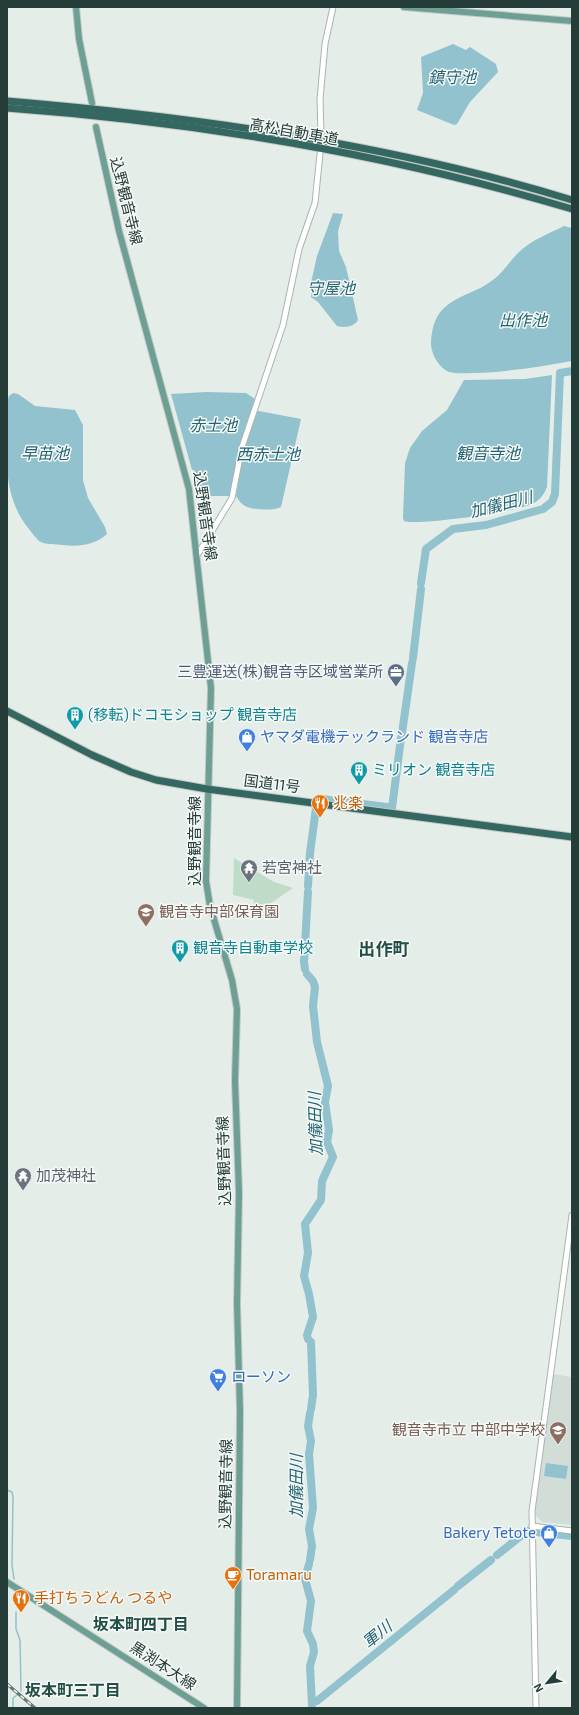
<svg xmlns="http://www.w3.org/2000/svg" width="579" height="1715" viewBox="0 0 579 1715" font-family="'Exo 2','Noto Sans JP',sans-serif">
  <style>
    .built { fill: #d3ddd8 }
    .green { fill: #bfdcc8 }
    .water { fill: #91c2cd }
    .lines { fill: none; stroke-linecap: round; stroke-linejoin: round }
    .stream { stroke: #91c2cd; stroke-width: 1.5 }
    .river { stroke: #91c2cd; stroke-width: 8 }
    .minor-casing { stroke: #a8b5b0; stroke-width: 7 }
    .major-casing { stroke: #c2c9c7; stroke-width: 8 }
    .highway-casing { stroke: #c2c9c7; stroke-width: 9 }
    .minor { stroke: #fff; stroke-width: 5 }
    .major { stroke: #6d9f94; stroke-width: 6 }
    .highway { stroke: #33675f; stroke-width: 7 }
    .rail-casing { stroke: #607973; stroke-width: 3 }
    .rail { stroke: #f5f9f7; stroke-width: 1.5; stroke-dasharray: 4.5; stroke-linecap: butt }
    .labels { text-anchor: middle; stroke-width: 3; stroke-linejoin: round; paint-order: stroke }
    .street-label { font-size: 15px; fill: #253d38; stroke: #f5f9f7 }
    .service-label { font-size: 15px; fill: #4e5e75; stroke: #f5f9f7; text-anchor: end }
    .culture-label { font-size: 15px; fill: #0d838f; stroke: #f5f9f7; text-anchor: start }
    .shop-label { font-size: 15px; fill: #366cbe; stroke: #f5f9f7; text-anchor: start }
    .food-label { font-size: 15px; fill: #c56008; stroke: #f5f9f7; text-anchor: start }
    .worship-label { font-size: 15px; fill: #5b616d; stroke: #f5f9f7; text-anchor: start }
    .education-label { font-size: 15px; fill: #785e54; stroke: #f5f9f7; text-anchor: start }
    .water-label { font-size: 16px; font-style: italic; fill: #236475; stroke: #f5f9f7 }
    .neighbourhood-label { font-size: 16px; font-weight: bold; fill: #224e45; stroke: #f5f9f7 }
    .quarter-label { font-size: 17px; font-weight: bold; fill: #224e45; stroke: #f5f9f7 }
  </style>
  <rect width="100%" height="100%" fill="#e5ede9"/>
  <path class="built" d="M553,1374L572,1377V1525L542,1522L535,1514Z"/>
  <path class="green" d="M234,858L274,882L293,888L258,912H253L254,900L233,895Z"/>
  <g class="water">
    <path d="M453,44L466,50L470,47L496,64L498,72L470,102L457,124L454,125L417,110L423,93L421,57Z"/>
    <path d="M333,213L343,214L338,231L339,251L346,267L358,320C354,327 345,328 337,326L318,302L311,297L312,288L310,287L317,256Z"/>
    <path d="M564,226L572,228V361C539,367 507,372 473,373C465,373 456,374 449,372C439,368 432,355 431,345C431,332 434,318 443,309C457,295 478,292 493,280C503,273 509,262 518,253C531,240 548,234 564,226Z"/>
    <path d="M552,375L547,487C544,494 541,499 534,503C521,511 418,526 404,521L403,518L405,463L410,448L422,431L447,410L464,380L525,379Z"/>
    <path d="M206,392L246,393L255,399L238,451L230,496H199L194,470H192L171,394Z"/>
    <path d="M13,393L18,394L35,406L75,410L83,425V480L88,498L105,527L107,534C95,545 79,547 63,545C56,544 45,545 39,541C36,538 32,533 29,529C0,495 7,445 7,403L9,396Z"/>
    <path d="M259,411L301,419L281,507C273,511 253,510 245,506C241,504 238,499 236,496L245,445L256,412Z"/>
    <path d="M546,1463L568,1466L566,1479L544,1476Z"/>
  </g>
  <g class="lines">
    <g class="stream">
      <path d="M7,1490L12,1492L13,1497L12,1565L14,1579"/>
      <path d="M15,1595V1604"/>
      <path d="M16,1612V1629L20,1640L21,1691"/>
      <path d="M13,1708V1698L17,1695"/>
    </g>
    <g class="river">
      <path d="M421,583L426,549L453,529L486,525L543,509L552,502L555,494L560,373L572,371"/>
      <path d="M413,658L421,589"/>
      <path d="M402,733L412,663"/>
      <path d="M322,799L387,807"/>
      <path d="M392,808L401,738"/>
      <path d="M308,886L310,853L316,808"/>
      <path d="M305,969L304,962L308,892"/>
      <path d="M307,974L313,981L315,987L313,1006L317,1042L328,1086L325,1102L329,1130L327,1142L333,1157L322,1181L321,1200L305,1224L308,1253L304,1276L309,1294L313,1317L307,1335L308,1339"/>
      <path d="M311,1409L313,1395L311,1342"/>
      <path d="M310,1413L308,1426L311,1441L309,1454L313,1508L309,1529L312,1546L310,1560"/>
      <path d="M536,1532L572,1536"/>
      <path d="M497,1555L527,1531"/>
      <path d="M309,1564L305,1579L311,1601L307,1631L313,1644L314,1652L310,1666L312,1705"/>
      <path d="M458,1586L491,1560"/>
      <path d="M317,1701L454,1590"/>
    </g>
    <g class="minor-casing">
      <g id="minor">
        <path d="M321,135L320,99L325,44L333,7"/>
        <path d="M198,554L232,498L242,447L283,325L299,249L315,203L320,154"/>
        <path d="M532,1526L572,1531"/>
        <path d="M536,1708L532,1511L572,1215"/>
      </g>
    </g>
    <g class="major-casing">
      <g id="major">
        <path d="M76,7L79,39L92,103"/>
        <path d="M404,7L572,21"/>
        <path d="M96,127L119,231L189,489L211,688L206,881L210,906L232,980L237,1009L235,1081L239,1193L237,1304L240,1412L237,1708"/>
        <path d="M7,1582L204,1708"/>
      </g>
    </g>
    <g class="highway-casing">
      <g id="highway">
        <path d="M7,101C196,117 390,144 572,200"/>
        <path d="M7,108C197,122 389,154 572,209"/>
        <path d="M7,711L92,755L131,772L156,780L207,789L572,837"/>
      </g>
    </g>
    <use href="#minor" class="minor"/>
    <use href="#major" class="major"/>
    <use href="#highway" class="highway"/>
    <g class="rail-casing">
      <path id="rail" d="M7,1684L35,1708"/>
    </g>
    <use href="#rail" class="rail"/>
  </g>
  <defs>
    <g id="office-pin" transform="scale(0.9)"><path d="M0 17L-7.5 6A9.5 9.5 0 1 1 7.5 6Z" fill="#5c6f8a" stroke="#f5f9f7"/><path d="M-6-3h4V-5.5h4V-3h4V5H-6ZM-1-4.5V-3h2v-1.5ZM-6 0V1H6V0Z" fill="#fff"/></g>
    <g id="building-pin" transform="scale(0.9)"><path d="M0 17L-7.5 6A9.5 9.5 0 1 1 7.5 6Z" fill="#0f9aa8" stroke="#f5f9f7"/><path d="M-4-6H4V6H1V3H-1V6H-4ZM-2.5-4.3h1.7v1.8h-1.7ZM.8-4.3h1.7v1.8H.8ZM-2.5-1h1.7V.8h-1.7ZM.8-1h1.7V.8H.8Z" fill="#fff"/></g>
    <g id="shop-pin" transform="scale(0.9)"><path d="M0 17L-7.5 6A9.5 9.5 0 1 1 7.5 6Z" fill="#3f7fe0" stroke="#f5f9f7"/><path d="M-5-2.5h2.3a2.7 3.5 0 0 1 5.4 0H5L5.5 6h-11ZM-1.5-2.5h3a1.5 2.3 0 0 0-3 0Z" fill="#fff"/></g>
    <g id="restaurant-pin" transform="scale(0.9)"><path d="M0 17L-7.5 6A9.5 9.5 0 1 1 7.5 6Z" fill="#e8710a" stroke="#f5f9f7"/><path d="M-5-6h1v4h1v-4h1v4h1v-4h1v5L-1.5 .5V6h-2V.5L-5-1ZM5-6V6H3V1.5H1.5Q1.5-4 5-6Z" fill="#fff"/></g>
    <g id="temple-pin" transform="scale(0.9)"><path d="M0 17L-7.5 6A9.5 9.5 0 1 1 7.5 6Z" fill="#6b7280" stroke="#f5f9f7"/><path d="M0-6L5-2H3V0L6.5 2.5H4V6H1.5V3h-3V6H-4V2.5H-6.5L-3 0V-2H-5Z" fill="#fff"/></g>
    <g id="school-pin" transform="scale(0.9)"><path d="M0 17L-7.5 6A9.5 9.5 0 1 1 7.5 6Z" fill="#8d6e63" stroke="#f5f9f7"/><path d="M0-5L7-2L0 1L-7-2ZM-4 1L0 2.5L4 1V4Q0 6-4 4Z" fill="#fff"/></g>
    <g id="supermarket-pin" transform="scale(0.9)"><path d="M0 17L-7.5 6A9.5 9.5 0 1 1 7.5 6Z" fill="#3f7fe0" stroke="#f5f9f7"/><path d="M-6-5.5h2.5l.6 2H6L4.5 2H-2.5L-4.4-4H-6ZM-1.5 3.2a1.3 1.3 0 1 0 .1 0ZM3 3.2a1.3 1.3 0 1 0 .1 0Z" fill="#fff"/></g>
    <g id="cafe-pin" transform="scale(0.9)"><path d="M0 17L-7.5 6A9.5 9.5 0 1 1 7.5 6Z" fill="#e8710a" stroke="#f5f9f7"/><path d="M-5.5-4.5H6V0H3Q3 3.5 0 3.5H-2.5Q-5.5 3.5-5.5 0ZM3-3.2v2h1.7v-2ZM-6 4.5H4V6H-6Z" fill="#fff"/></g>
  </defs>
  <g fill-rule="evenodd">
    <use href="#office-pin" x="396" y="672"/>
    <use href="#building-pin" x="75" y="715"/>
    <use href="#shop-pin" x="247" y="737"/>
    <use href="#building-pin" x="359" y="770"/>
    <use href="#restaurant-pin" x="320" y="803"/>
    <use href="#temple-pin" x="249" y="868"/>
    <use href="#school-pin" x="146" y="912"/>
    <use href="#building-pin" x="180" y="948"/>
    <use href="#temple-pin" x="23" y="1176"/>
    <use href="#supermarket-pin" x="218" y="1377"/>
    <use href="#school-pin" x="558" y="1430"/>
    <use href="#shop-pin" x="549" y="1533"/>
    <use href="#cafe-pin" x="233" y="1575"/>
    <use href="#restaurant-pin" x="21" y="1598"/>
  </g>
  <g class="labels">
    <g class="street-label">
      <text transform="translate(294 132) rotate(10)" y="5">高松自動車道</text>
      <text transform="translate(126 201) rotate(76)" y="5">込野観音寺線</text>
      <text transform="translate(205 516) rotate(82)" y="5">込野観音寺線</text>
      <text transform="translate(272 784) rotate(7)" y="5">国道11号</text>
      <text transform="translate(195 841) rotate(-90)" y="5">込野観音寺線</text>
      <text transform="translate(224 1161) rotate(-92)" y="5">込野観音寺線</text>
      <text transform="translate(226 1484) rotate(-89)" y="5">込野観音寺線</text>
      <text transform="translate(163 1666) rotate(33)" y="5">黒渕本大線</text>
    </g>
    <g class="service-label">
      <text x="383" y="677">三豊運送(株)観音寺区域営業所</text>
    </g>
    <g class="culture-label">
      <text x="88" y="720">(移転)ドコモショップ 観音寺店</text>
      <text x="372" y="775">ミリオン 観音寺店</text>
      <text x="193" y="953">観音寺自動車学校</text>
    </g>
    <g class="shop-label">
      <text x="260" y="742">ヤマダ電機テックランド 観音寺店</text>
      <text x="231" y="1382">ローソン</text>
      <text x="536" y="1538" text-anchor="end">Bakery Tetote</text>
    </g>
    <g class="food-label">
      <text x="333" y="808">兆楽</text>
      <text x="246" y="1580">Toramaru</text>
      <text x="34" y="1603">手打ちうどん つるや</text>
    </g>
    <g class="worship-label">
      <text x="262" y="873">若宮神社</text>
      <text x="36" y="1181">加茂神社</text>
    </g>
    <g class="education-label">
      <text x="159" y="917">観音寺中部保育園</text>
      <text x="545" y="1435" text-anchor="end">観音寺市立 中部中学校</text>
    </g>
    <g class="water-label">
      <text x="452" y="83">鎮守池</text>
      <text x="331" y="294">守屋池</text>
      <text x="523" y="326">出作池</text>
      <text x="213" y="431">赤土池</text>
      <text x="45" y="459">早苗池</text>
      <text x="488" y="459">観音寺池</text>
      <text x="268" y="460">西赤土池</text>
      <text transform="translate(501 504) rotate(-14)" y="6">加儀田川</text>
      <text transform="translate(315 1124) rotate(-92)" y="6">加儀田川</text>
      <text transform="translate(296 1486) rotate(-90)" y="6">加儀田川</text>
      <text transform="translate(377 1634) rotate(-39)" y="6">軍川</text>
    </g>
    <g class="neighbourhood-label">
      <text x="141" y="1630">坂本町四丁目</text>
      <text x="73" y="1696">坂本町三丁目</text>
    </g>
    <g class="quarter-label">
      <text x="384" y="955">出作町</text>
    </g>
  </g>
  <rect width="579" height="1715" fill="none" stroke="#253d38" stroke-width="16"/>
  <g transform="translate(547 1683) rotate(241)" stroke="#f5f9f7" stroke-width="3" paint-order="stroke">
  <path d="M0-3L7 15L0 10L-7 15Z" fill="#253d38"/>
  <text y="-6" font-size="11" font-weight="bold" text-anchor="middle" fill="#253d38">N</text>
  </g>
</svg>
